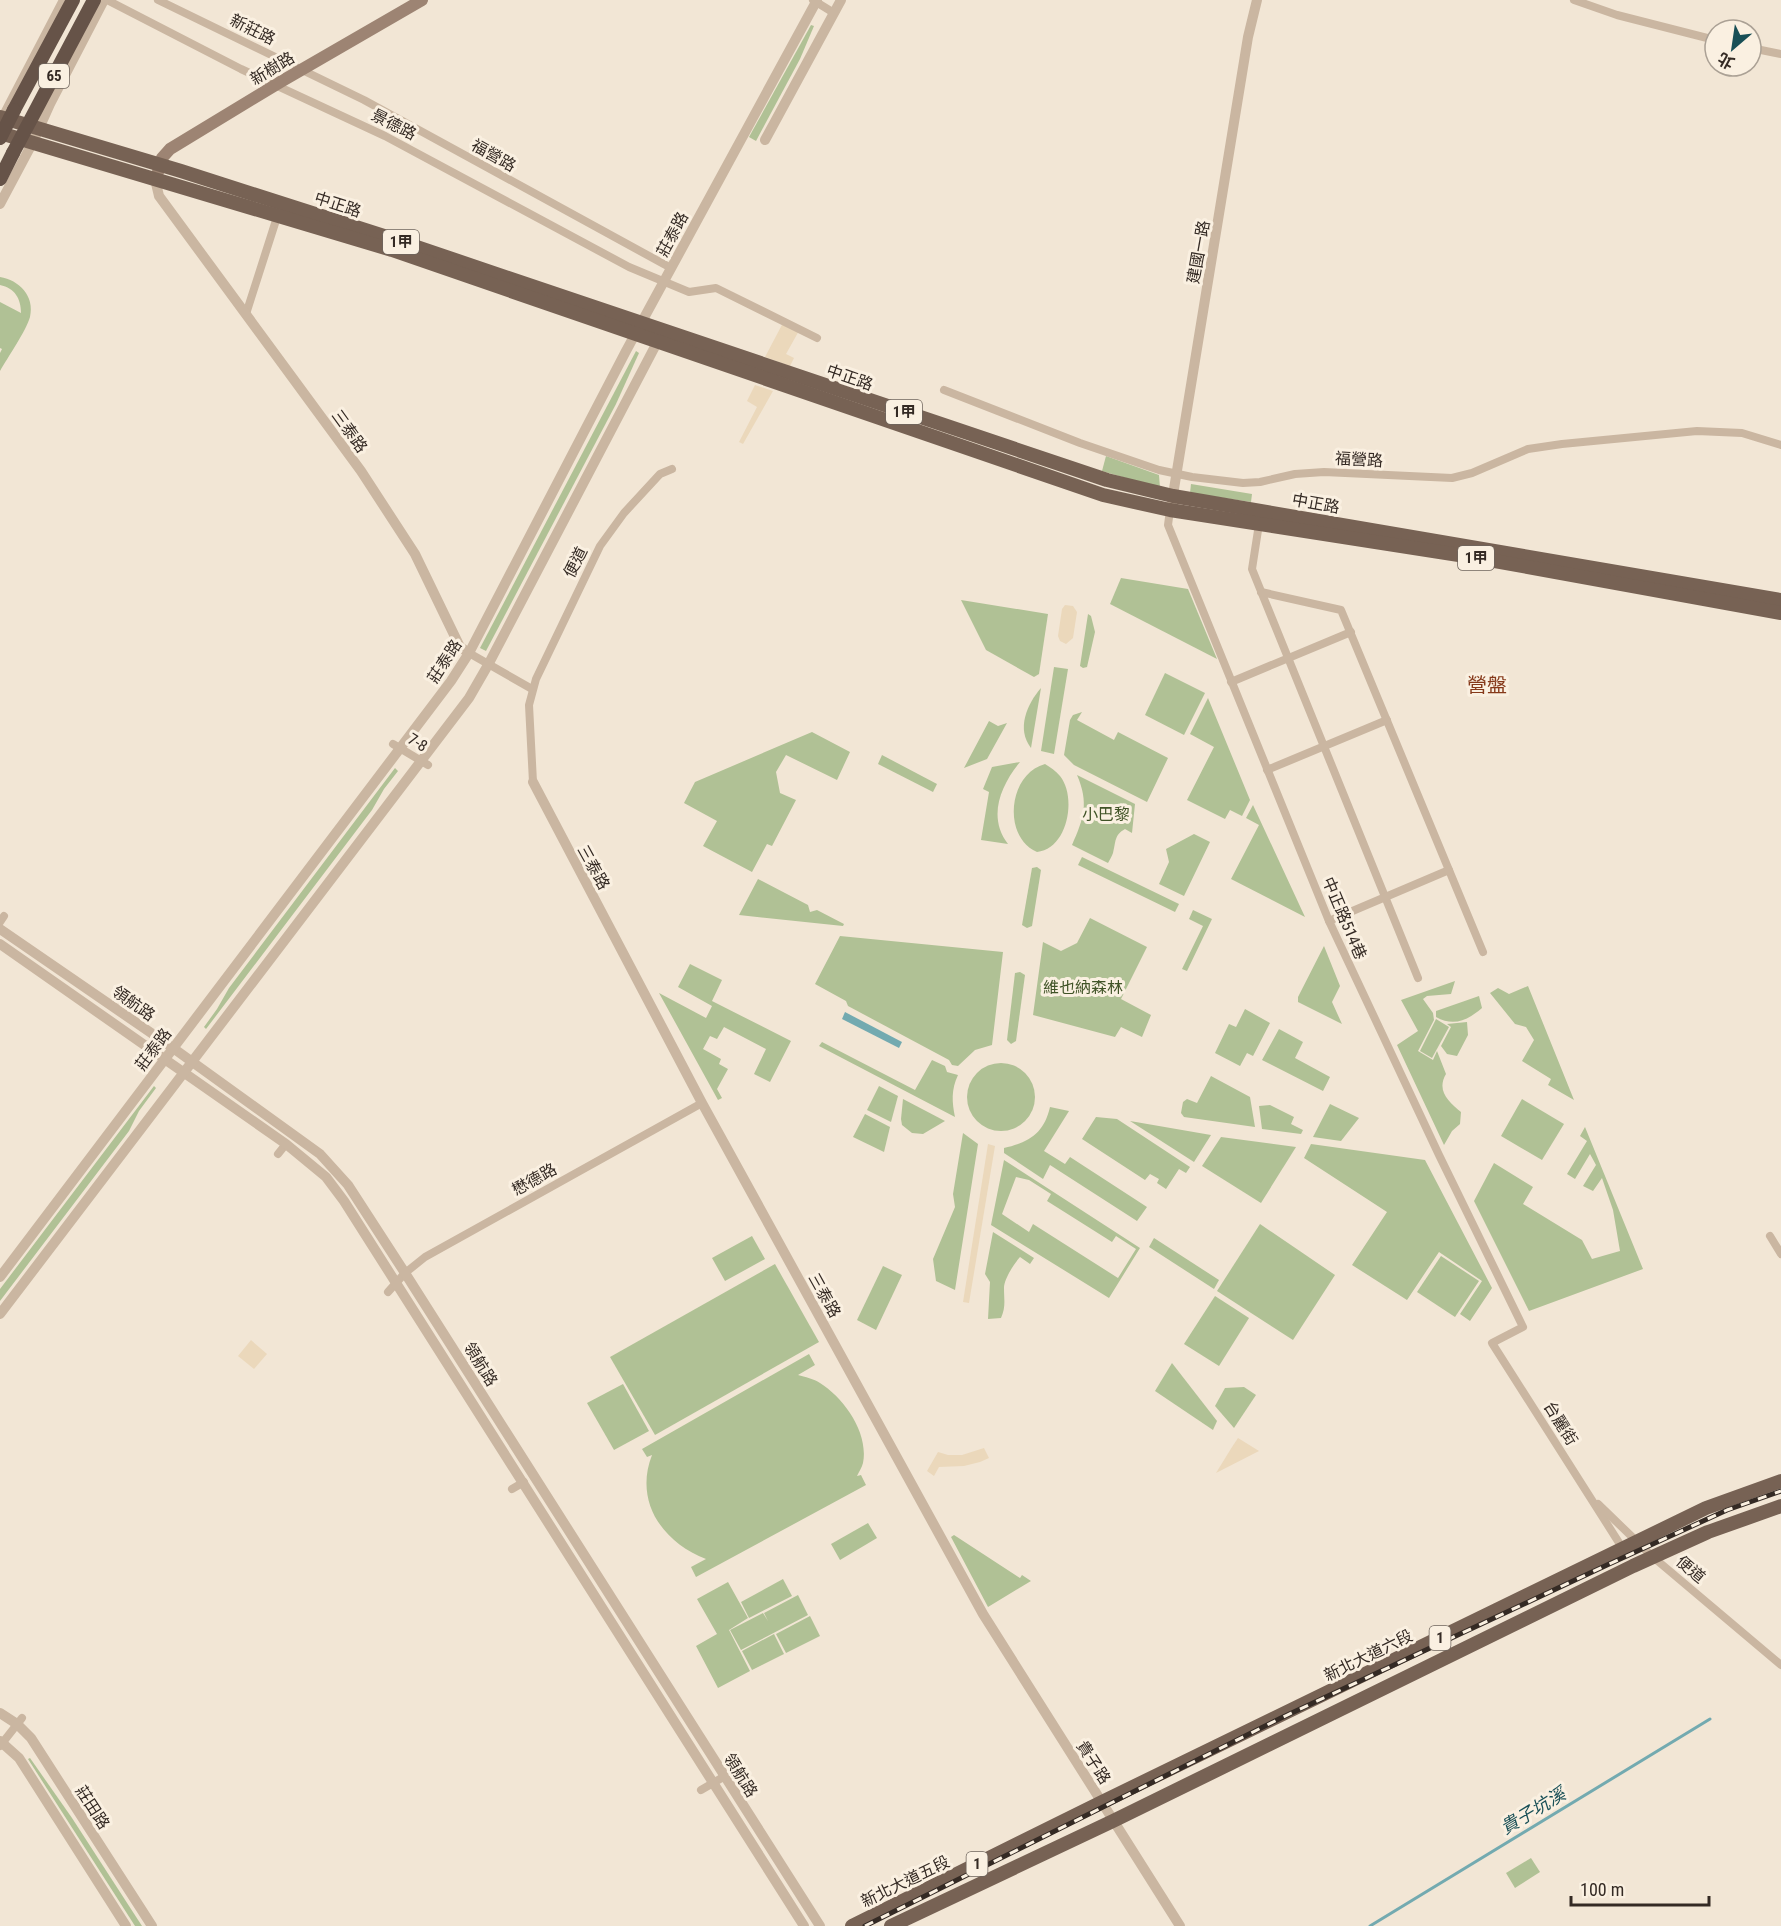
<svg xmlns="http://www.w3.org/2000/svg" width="1781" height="1926" viewBox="0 0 1781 1926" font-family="'Roboto Condensed','Noto Sans TC',sans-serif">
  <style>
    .green { fill: #b0c195; fill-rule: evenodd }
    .plaza { fill: #ebd8bb }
    .water { fill: #73aab0 }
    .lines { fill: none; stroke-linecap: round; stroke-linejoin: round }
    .stream { stroke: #73aab0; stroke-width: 3 }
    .minor { stroke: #cab6a1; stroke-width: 8 }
    .tertiary { stroke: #cab6a1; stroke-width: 10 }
    .secondary { stroke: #9d8473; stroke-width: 12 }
    .primary { stroke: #776254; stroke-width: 14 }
    .trunk { stroke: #665348; stroke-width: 14 }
    .rail-casing { stroke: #342a24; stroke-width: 5 }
    .rail { stroke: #faf0e1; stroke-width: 3; stroke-dasharray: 9; stroke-linecap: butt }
    .trunk-bridge { stroke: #665348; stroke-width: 14 }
    .labels { text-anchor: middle; stroke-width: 6; stroke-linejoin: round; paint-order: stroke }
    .shield { fill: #faf0e1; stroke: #6f655d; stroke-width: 1.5 }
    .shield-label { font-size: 15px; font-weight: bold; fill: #342a24 }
    .street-label { font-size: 16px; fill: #342a24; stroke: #faf0e1 }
    .park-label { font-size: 16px; fill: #405327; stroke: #faf0e1 }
    .water-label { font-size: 18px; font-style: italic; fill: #184f56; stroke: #faf0e1 }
    .quarter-label { font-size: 20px; fill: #86391a; stroke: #faf0e1 }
  </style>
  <rect width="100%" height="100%" fill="#f2e6d5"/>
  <g class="green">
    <path d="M811,25L814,26L800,59L756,141L749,137Z"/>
    <path d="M0,277C19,280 35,296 30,317C26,331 8,357 0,371V353L2,349L0,348V302L21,313C21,299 15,288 0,285Z"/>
    <path d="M636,351L639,353L616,404L486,651L480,648Z"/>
    <path d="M1106,456L1159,475L1160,488L1102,471Z"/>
    <path d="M1191,484L1252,494L1251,502L1190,493Z"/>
    <path d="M1121,578L1188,589L1217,659L1110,604Z"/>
    <path d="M961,600L1048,614L1039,674L1034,677L986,650Z"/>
    <path d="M1088,614L1091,616L1095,632L1087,667L1083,668L1080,666Z"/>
    <path d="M1054,667L1068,669L1054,754L1041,751Z"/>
    <path d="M1165,673L1205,693L1184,735L1145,715Z"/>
    <path d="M1041,688L1031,748C1016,729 1027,704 1041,688Z"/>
    <path d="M1208,698L1250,800L1242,816L1230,810L1225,819L1187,800L1214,747L1190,734Z"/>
    <path d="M1082,712L1077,720L1114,740L1118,732L1168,758L1147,802L1074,765L1064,755L1070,720L1073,715Z"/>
    <path d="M989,721L998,726L1007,723L987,759L964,768Z"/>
    <path d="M812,732L850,752L837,780L786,755L776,772L780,793L796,800L772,846L767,844L752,872L703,846L717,821L684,803L695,782Z"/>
    <path d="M882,755L937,784L933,792L878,764Z"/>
    <path d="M1020,762C1001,785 987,817 1008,844L981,840L989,792L983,789L992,767Z"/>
    <path d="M1045,764C1050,767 1056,771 1060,776C1077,797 1068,849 1037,852C1002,837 1008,774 1045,764Z"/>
    <path d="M395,768L398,771L384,789L372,810L206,1029L204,1027L217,1009L229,988Z"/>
    <path d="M1077,775L1135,804L1132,833L1125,829C1114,835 1116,842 1113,853C1112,856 1110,859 1108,863L1072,845C1084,818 1089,803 1077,775Z"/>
    <path d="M1253,805L1305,917L1231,879L1259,825L1246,818Z"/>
    <path d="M1194,834L1210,842L1184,896L1159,884L1169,862L1166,849Z"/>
    <path d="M1082,857L1179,904L1175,912L1078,865Z"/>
    <path d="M1037,867L1041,870L1032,926L1027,928L1022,925L1032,868Z"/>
    <path d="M758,879L808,905L810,912L817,910L844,924L843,926L739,915Z"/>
    <path d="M1193,910L1212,919L1187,971L1182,969L1203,926L1189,919Z"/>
    <path d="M1090,918L1147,947L1121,999L1151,1015L1142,1037L1121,1027L1115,1037L1033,1015L1043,942L1061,951L1077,943Z"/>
    <path d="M840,936L1003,952L992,1045L975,1050L958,1066L952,1065L949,1060L848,1006L846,1001L815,984Z"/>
    <path d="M1324,946L1340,986L1332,1002L1342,1024L1298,1002V997Z"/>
    <path d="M690,964L722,980L712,1001L791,1041L770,1082L754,1074L766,1049L724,1027L717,1039L710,1036L703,1049L721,1059L719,1064L728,1069L717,1089L722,1098L718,1100L659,993L706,1018L712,1006L678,987Z"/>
    <path d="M1020,972L1025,975L1016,1041L1011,1044L1007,1040L1015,973Z"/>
    <path d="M1455,981L1451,994L1427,996L1423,999L1433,1013L1434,1020L1418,1051L1433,1060L1437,1051L1446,1074C1436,1091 1449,1102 1461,1112L1460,1124L1452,1131L1444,1145L1397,1045L1418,1031L1401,1000Z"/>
    <path d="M1528,986L1574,1100L1548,1085L1551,1079L1522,1061L1534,1040L1526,1027L1515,1024L1490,993L1498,988L1509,994Z"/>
    <path d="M1479,996L1482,1008C1468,1020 1454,1027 1436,1017V1011Z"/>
    <path d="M1245,1009L1270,1023L1253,1056L1247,1053L1240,1066L1215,1053L1229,1024L1236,1027Z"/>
    <path d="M1436,1019L1449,1027L1432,1058L1420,1051Z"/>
    <path d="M1467,1022L1468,1035L1457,1056L1447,1054L1441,1046L1451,1027L1447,1024Z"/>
    <path d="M1279,1029L1303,1042L1295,1058L1330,1077L1323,1091L1262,1060Z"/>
    <path d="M822,1042L915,1090L932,1060L945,1066L947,1072L958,1075C951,1090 952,1102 955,1117L819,1046Z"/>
    <circle cx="1001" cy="1097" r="34"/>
    <path d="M1211,1076L1250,1097L1255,1127L1184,1117L1181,1113L1183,1102L1187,1099L1197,1103Z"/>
    <path d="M154,1086L156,1088L139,1111L129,1131L0,1301V1289Z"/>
    <path d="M879,1086L898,1096L891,1122L867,1110Z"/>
    <path d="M903,1099L945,1121L923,1134L912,1133L902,1125L901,1119Z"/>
    <path d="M1522,1099L1564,1124L1542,1160L1501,1136Z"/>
    <path d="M1330,1104L1359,1118L1341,1141L1313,1137Z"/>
    <path d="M1270,1105L1294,1117L1291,1124L1303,1130L1301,1134L1262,1129L1259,1106Z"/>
    <path d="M1050,1107L1069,1111L1044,1151L1065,1164L1070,1157L1147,1207L1137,1221L1050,1165L1043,1179L1004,1153V1148C1030,1142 1044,1133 1050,1107Z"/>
    <path d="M865,1114L890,1127L884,1152L853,1137Z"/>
    <path d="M1096,1117L1117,1119L1190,1167L1186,1173L1179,1169L1166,1189L1157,1183L1159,1179L1150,1174L1145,1180L1082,1139Z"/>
    <path d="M1130,1121L1211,1135L1194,1162Z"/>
    <path d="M1585,1127L1643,1269L1529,1311L1474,1201L1494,1163L1533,1187L1523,1204L1582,1240L1592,1259L1620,1251L1613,1210L1602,1178L1593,1191L1583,1186L1596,1165L1590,1154L1575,1179L1567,1174L1587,1141L1580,1136Z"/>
    <path d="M963,1133L978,1144L955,1290L936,1281L933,1259L955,1207L953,1194Z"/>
    <path d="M1221,1137L1296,1147L1261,1203L1202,1166Z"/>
    <path d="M1311,1144L1425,1160L1492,1288L1470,1321L1460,1314L1482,1281L1439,1252L1407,1300L1352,1265L1387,1212L1304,1158Z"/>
    <path d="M1004,1160L1140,1248L1109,1298L991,1225ZM1016,1177L1029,1180L1051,1194L1047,1201L1112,1242L1116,1236L1136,1249L1118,1278L1033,1224L1029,1232L1002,1214Z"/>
    <path d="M1260,1224L1335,1275L1293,1340L1217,1291Z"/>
    <path d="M993,1232L1034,1258L1030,1264L1020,1257C1014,1264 1004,1279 1004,1288C1004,1300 1006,1307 1001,1318L988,1319L990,1282L985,1274Z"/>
    <path d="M752,1236L765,1259L725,1281L712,1258Z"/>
    <path d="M1154,1238L1219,1280L1214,1289L1149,1247Z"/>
    <path d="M1441,1256L1479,1281L1455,1317L1417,1292Z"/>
    <path d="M775,1264L819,1342L655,1435L610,1357Z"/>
    <path d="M883,1266L902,1275L876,1330L857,1320Z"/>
    <path d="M1215,1296L1249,1318L1219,1366L1184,1344Z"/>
    <path d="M809,1354L815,1365L798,1375C805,1377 814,1379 820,1383C844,1398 869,1433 863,1463C862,1467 859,1472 857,1476L861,1475L866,1485L696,1577L691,1567L706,1559C662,1542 634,1501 652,1455L647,1457L642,1449Z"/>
    <path d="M1172,1363L1217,1421L1213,1430L1155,1391Z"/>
    <path d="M623,1384L649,1431L614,1450L587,1403Z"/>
    <path d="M1244,1387L1256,1395L1234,1428L1215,1406L1225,1388Z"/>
    <path d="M868,1523L877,1538L840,1560L831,1544Z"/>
    <path d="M954,1535L1020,1578L1022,1575L1031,1581L988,1607L951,1537Z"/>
    <path d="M783,1579L792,1596L749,1618L741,1602Z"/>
    <path d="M728,1582L748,1618L729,1630L750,1671L718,1688L696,1646L717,1634L697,1599Z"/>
    <path d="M798,1595L808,1615L741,1650L730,1630L763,1613L768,1621L764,1613Z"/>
    <path d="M810,1616L820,1636L786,1653L776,1634Z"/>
    <path d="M774,1634L784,1654L752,1670L742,1651Z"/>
    <path d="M30,1758L72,1818L142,1926H135L28,1759Z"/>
    <path d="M1531,1858L1540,1872L1515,1888L1506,1873Z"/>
  </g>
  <g class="plaza">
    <path d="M784,321L800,329L786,354L794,358L790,366L765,357Z"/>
    <path d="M755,385L773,391L743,444L739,442L757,407L747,401Z"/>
    <path d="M1065,605L1073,606L1077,612L1073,638L1066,644L1060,641L1058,636L1062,609Z"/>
    <path d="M988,1144L995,1146L969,1303L963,1302Z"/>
    <path d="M251,1340L267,1354L254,1369L238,1356Z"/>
    <path d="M1238,1438L1259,1451L1216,1473L1232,1447Z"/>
    <path d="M984,1448L989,1458L980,1462L964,1466L939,1467L934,1476L927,1471L938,1452L948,1455H962Z"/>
  </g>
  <path class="water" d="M845,1012L902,1042L899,1048L842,1019Z"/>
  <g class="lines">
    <path class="stream" d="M1370,1926L1710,1719"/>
    <g class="minor">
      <path d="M107,0L241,69L385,136L629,267L689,292L716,288L817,338"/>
      <path d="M158,0L364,100L671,268"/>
      <path d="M813,0L834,13"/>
      <path d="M1574,0L1617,15L1715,40"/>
      <path d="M1751,48L1781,54"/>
      <path d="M246,314L278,214"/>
      <path d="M944,390L1080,443L1159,470L1192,477L1243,483L1260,482L1295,474L1324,472L1452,478L1472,473L1528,449L1562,444L1697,431L1742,433L1781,445"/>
      <path d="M1170,510L1168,525L1329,921L1439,1155L1523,1327L1492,1343L1623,1549"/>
      <path d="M1259,524L1252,569L1418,978"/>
      <path d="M1261,592L1341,610L1483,952"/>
      <path d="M469,653L532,689"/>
      <path d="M1231,682L1351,632"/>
      <path d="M393,744L428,765"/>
      <path d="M1267,770L1387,720"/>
      <path d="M533,782L529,705L536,679L600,546L624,513L660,474L672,469"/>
      <path d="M1329,921L1449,870"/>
      <path d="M0,922L4,916"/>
      <path d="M278,1154L286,1144"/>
      <path d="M1770,1236L1781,1254"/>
      <path d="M388,1292L405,1273L425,1257L702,1103"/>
      <path d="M512,1489L524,1482"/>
      <path d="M1598,1504L1653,1557L1781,1665"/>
      <path d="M0,1746L22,1718"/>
      <path d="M701,1790L725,1776"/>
    </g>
    <g class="tertiary">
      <path d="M0,123L64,0"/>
      <path d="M765,140L841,0"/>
      <path d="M155,179L159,196L361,471L415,554L460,647L469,653"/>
      <path d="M0,204L33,142L50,104L104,0"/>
      <path d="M1172,501L1248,37L1257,0"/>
      <path d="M533,782L702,1103L983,1614L1180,1926"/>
      <path d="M0,929L173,1048L320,1154L348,1185L405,1273L820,1926"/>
      <path d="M0,944L286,1144L326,1177L344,1201L804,1926"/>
      <path d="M0,1277L451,681L469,653L626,351L817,0"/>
      <path d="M0,1314L469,698L488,665L661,335"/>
      <path d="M0,1713L17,1724L31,1738L152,1926"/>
      <path d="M0,1741L19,1758L126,1926"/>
    </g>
    <path class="secondary" d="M158,172L162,158L170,149L282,81L422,0"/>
    <g class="primary">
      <path d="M0,117L181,171L387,237L1107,480L1173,496L1781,600"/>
      <path d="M0,133L392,250L1103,495L1170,510L1478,558L1781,613"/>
      <path d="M852,1926L1102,1802L1706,1508L1781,1481"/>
      <path d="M891,1926L1113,1821L1633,1566L1708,1532L1781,1506"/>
    </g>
    <g class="trunk">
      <path d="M14,110L73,0"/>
      <path d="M0,179L13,153"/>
    </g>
    <g class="rail-casing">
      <path id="rail" d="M865,1926L1281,1718L1607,1565L1727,1510L1781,1491"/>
    </g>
    <use href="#rail" class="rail"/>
    <g class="trunk-bridge">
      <path d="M0,138L14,110"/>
      <path d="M13,153L94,0"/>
    </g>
  </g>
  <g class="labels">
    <g class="shield">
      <rect x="39" y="64" width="30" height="24" rx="4.5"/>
      <rect x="383" y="230" width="36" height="24" rx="4.5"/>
      <rect x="886" y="400" width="36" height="24" rx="4.5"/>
      <rect x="1458" y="546" width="36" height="24" rx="4.5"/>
      <rect x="1429.5" y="1626" width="21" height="24" rx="4.5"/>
      <rect x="966.5" y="1852" width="21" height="24" rx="4.5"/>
    </g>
    <g class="shield-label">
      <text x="54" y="81">65</text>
      <text x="401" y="247">1甲</text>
      <text x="904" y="417">1甲</text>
      <text x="1476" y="563">1甲</text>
      <text x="1440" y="1643">1</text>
      <text x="977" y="1869">1</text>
    </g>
    <g class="street-label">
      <text transform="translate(253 29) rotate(26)" y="6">新莊路</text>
      <text transform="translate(272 68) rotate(-31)" y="6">新樹路</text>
      <text transform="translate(394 124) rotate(27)" y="6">景德路</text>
      <text transform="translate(494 155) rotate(29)" y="6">福營路</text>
      <text transform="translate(338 204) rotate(18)" y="6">中正路</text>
      <text transform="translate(672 234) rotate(-62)" y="6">莊泰路</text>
      <text transform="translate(1198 252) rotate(-80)" y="6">建國一路</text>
      <text transform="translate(850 377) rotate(19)" y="6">中正路</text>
      <text transform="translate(350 431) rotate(54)" y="6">三泰路</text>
      <text transform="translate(1359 459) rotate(3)" y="6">福營路</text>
      <text transform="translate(1316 503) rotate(10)" y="6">中正路</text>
      <text transform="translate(575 562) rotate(-63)" y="6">便道</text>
      <text transform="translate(444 661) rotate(-57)" y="6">莊泰路</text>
      <text transform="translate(418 742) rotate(31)" y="6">7-8</text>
      <text transform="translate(594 867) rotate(61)" y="6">三泰路</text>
      <text transform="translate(1345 918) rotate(67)" y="6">中正路514巷</text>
      <text transform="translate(134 1003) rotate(35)" y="6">領航路</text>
      <text transform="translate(153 1049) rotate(-53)" y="6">莊泰路</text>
      <text transform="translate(534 1179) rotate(-29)" y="6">懋德路</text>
      <text transform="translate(825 1295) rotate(61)" y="6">三泰路</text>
      <text transform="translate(481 1364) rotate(58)" y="6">領航路</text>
      <text transform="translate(1561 1423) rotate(58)" y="6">台麗街</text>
      <text transform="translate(1691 1569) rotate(40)" y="6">便道</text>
      <text transform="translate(1368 1655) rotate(-26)" y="6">新北大道六段</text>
      <text transform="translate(1094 1762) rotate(57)" y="6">貴子路</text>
      <text transform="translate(741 1775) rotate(58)" y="6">領航路</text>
      <text transform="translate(93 1807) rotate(57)" y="6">莊田路</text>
      <text transform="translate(905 1881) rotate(-26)" y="6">新北大道五段</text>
    </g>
    <g class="park-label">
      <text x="1106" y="820">小巴黎</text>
      <text x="1083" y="993">維也納森林</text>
    </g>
    <g class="water-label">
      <text transform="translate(1533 1811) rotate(-31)" y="6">貴子坑溪</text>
    </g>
    <g class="quarter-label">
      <text x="1487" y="692">營盤</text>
    </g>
  </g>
  <g transform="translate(1733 48) rotate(209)"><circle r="28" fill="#faf0e1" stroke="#aba195" stroke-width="1.5"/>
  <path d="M0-4.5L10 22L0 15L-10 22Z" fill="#184f56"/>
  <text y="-9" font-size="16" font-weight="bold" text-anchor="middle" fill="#342a24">北</text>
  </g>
  <path d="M1571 1896v9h138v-9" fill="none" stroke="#342a24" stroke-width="3"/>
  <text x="1580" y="1896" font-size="18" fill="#342a24" stroke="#faf0e1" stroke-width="4.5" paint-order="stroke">100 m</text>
</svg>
